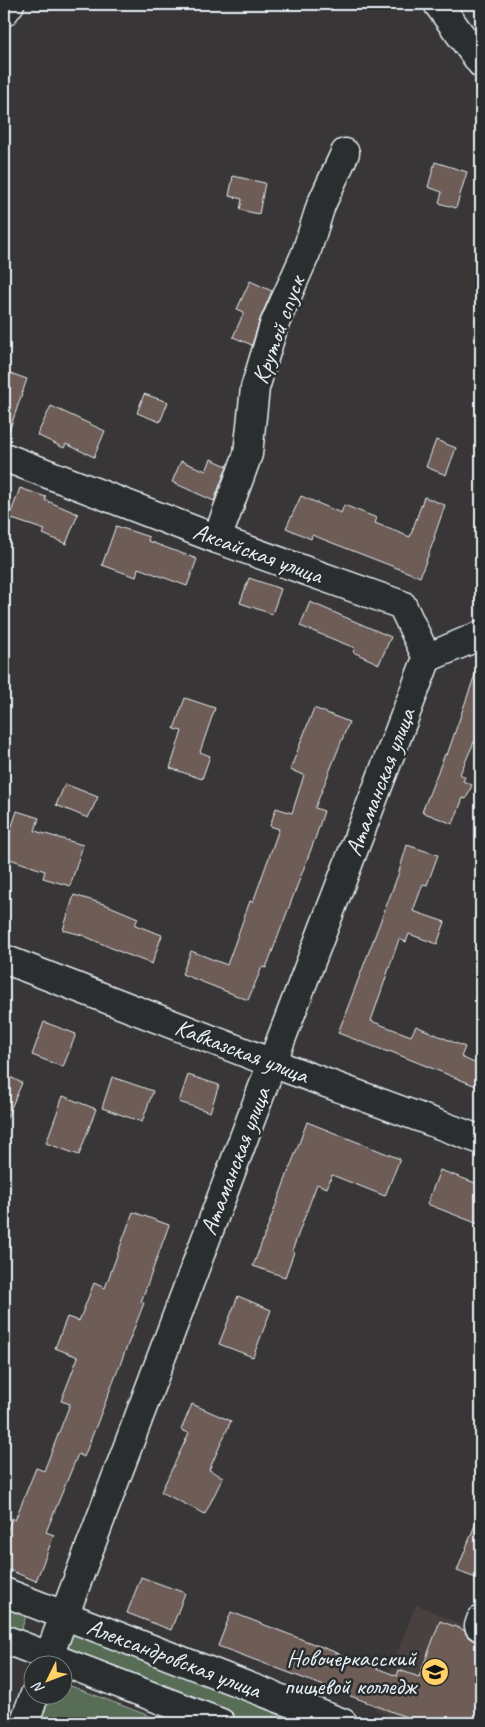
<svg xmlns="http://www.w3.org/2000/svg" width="485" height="1727" viewBox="0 0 485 1727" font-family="Caveat,sans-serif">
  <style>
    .built { fill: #484140 }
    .green { fill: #596d57; stroke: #a0afa8 }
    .building { fill: #6e5c57; stroke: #e8f1f8 }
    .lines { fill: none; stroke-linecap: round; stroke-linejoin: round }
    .minor-casing { stroke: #e8f1f8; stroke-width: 31 }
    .minor { stroke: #2a2d2e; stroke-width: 28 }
    .labels { text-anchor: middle; stroke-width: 5; stroke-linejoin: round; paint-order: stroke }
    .street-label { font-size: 24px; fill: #e8f1f8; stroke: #2a2d2e }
    .poi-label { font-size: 24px; fill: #e8f1f8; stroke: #2a2d2e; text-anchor: end }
  </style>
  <rect width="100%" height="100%" fill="#383636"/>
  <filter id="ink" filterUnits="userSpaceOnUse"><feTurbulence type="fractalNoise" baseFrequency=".02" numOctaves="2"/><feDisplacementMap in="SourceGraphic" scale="10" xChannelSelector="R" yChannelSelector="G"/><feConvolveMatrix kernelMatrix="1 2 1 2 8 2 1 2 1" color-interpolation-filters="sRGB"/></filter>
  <g filter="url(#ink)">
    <path class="built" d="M416,1604L481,1634V1723H408L375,1710Z"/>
    <g class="green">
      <path d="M4,1605L27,1613L20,1634L4,1628Z"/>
      <path d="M73,1631L309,1723H248L64,1651Z"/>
      <path d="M63,1683L168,1723H39L50,1695L62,1694Z"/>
    </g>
    <g class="building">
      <path d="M435,162L467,172L456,208L439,203L442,192L428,187Z"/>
      <path d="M233,176L265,183L259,214L240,210L242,199L229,196Z"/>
      <path d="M250,281L272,291L260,319L252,345L233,337L244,312L237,309Z"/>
      <path d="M4,371L27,379L6,440H4Z"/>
      <path d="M144,394L168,402L160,422L137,413Z"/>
      <path d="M51,406L105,431L94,457L66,444L64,448L37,435Z"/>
      <path d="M436,440L456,448L446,475L426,467Z"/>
      <path d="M211,459L227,466L214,501L172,482L181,461L206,471Z"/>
      <path d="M20,488L46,497L45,500L78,514L66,544L43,534L45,530L9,518Z"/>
      <path d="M301,496L341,513L344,505L377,518L375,523L410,537L424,497L445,505L434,537H435L420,577L312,535L311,539L286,528Z"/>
      <path d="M116,526L149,537L148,541L197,559L187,586L138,568L136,577L102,565Z"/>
      <path d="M249,578L281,589L272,614L240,603Z"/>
      <path d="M310,602L391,637L379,664L353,652L355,648L300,626Z"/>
      <path d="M479,663L481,664V745L474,742L460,774L465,777L463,781L472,785L466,799L463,798L453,824L422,812L445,754L447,755Z"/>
      <path d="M185,698L215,708L200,752L210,756L202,779L170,768L182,731L174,729Z"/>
      <path d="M314,708L349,722L315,808L324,811L316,836L266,968L262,967L248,1000L182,974L191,951L227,965L250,901L253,902L279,829L270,826L276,808L292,813L304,775L290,770Z"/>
      <path d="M65,784L98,797L88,818L56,805Z"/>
      <path d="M17,811L39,818L35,831L83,845L70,886L43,878L45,871L4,857V850Z"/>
      <path d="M407,845L438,855L427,885L423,884L413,911L445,922L437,944L409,934L406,942L399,939L371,1021L411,1036L416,1026L465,1047L461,1057L481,1066V1088L389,1051L388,1052L338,1033L398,875Z"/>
      <path d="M74,895L107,905L138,918L135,925L162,935L152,964L123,953L82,935L63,930Z"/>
      <path d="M44,1022L76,1034L63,1067L32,1055Z"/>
      <path d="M4,1074L22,1083L4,1124Z"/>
      <path d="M188,1075L219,1085L210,1112L179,1102Z"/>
      <path d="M112,1077L153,1091L142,1122L102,1108Z"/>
      <path d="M63,1096L96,1109L79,1155L46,1143Z"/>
      <path d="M307,1122L400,1159L385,1196L332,1175L327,1188L317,1184L292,1251L294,1252L285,1277L253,1266Z"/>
      <path d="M440,1170L481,1185V1225L427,1204Z"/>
      <path d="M133,1212L169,1225L141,1302L144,1303L84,1457L78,1454L46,1532L54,1535L36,1581L4,1568V1541L12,1518L15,1520L36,1468L44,1471L70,1404L61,1401L78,1357L55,1348L67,1317L79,1321L94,1283L105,1288Z"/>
      <path d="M238,1296L271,1310L253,1357L219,1344Z"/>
      <path d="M192,1404L231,1421L209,1470L223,1477L205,1514L161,1492L189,1433L181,1430Z"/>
      <path d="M480,1512H481V1580L457,1571Z"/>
      <path d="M141,1577L185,1593L171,1630L127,1613Z"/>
      <path d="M231,1612L397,1676L399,1670L419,1677L440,1621L464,1630L467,1636L472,1640L481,1643V1707L475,1723H422L218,1646Z"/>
    </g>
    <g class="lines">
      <g class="minor-casing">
        <g id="minor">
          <path d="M438,4L481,63"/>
          <path d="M4,12L10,4"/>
          <path d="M4,457L217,539L402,605L427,658L481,635"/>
          <path d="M217,539L248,454L255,388L274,325L306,253L321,205L345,153"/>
          <path d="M4,959L272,1063L481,1140"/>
          <path d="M4,1592L343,1723"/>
          <path d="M481,1620L479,1626L481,1627"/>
          <path d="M4,1639L221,1723"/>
          <path d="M46,1664L272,1063L427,658"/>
          <path d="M24,1723L35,1694"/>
        </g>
      </g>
      <use href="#minor" class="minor"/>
    </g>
  </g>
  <defs>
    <g id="university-disc" transform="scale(1.4375)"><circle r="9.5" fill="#ffd166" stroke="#2a2d2e"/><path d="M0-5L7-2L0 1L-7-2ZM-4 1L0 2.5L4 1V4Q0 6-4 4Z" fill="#111"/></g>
  </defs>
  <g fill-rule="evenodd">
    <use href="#university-disc" x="435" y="1672"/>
  </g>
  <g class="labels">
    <g class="street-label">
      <text transform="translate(278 330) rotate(-70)" y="8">Крутой спуск</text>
      <text transform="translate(258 553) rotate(20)" y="8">Аксайская улица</text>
      <text transform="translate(380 782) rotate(-69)" y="8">Атаманская улица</text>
      <text transform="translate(242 1051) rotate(21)" y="8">Кавказская улица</text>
      <text transform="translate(235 1161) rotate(-69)" y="8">Атаманская улица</text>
      <text transform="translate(174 1658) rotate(21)" y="8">Александровская улица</text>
    </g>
    <g class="poi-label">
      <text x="416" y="1666">Новочеркасский<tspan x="416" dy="28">пищевой колледж</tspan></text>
    </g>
  </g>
  <rect width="485" height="1727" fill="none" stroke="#2a2d2e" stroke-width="20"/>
  <rect x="10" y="10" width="465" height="1707" fill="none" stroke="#e8f1f8" stroke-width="2" filter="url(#ink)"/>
  <g transform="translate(48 1680) rotate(228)"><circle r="24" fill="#2a2d2e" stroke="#767b7f"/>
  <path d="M0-4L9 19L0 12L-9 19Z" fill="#ffd166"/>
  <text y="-8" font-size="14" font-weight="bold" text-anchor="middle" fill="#e8f1f8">N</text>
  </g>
</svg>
